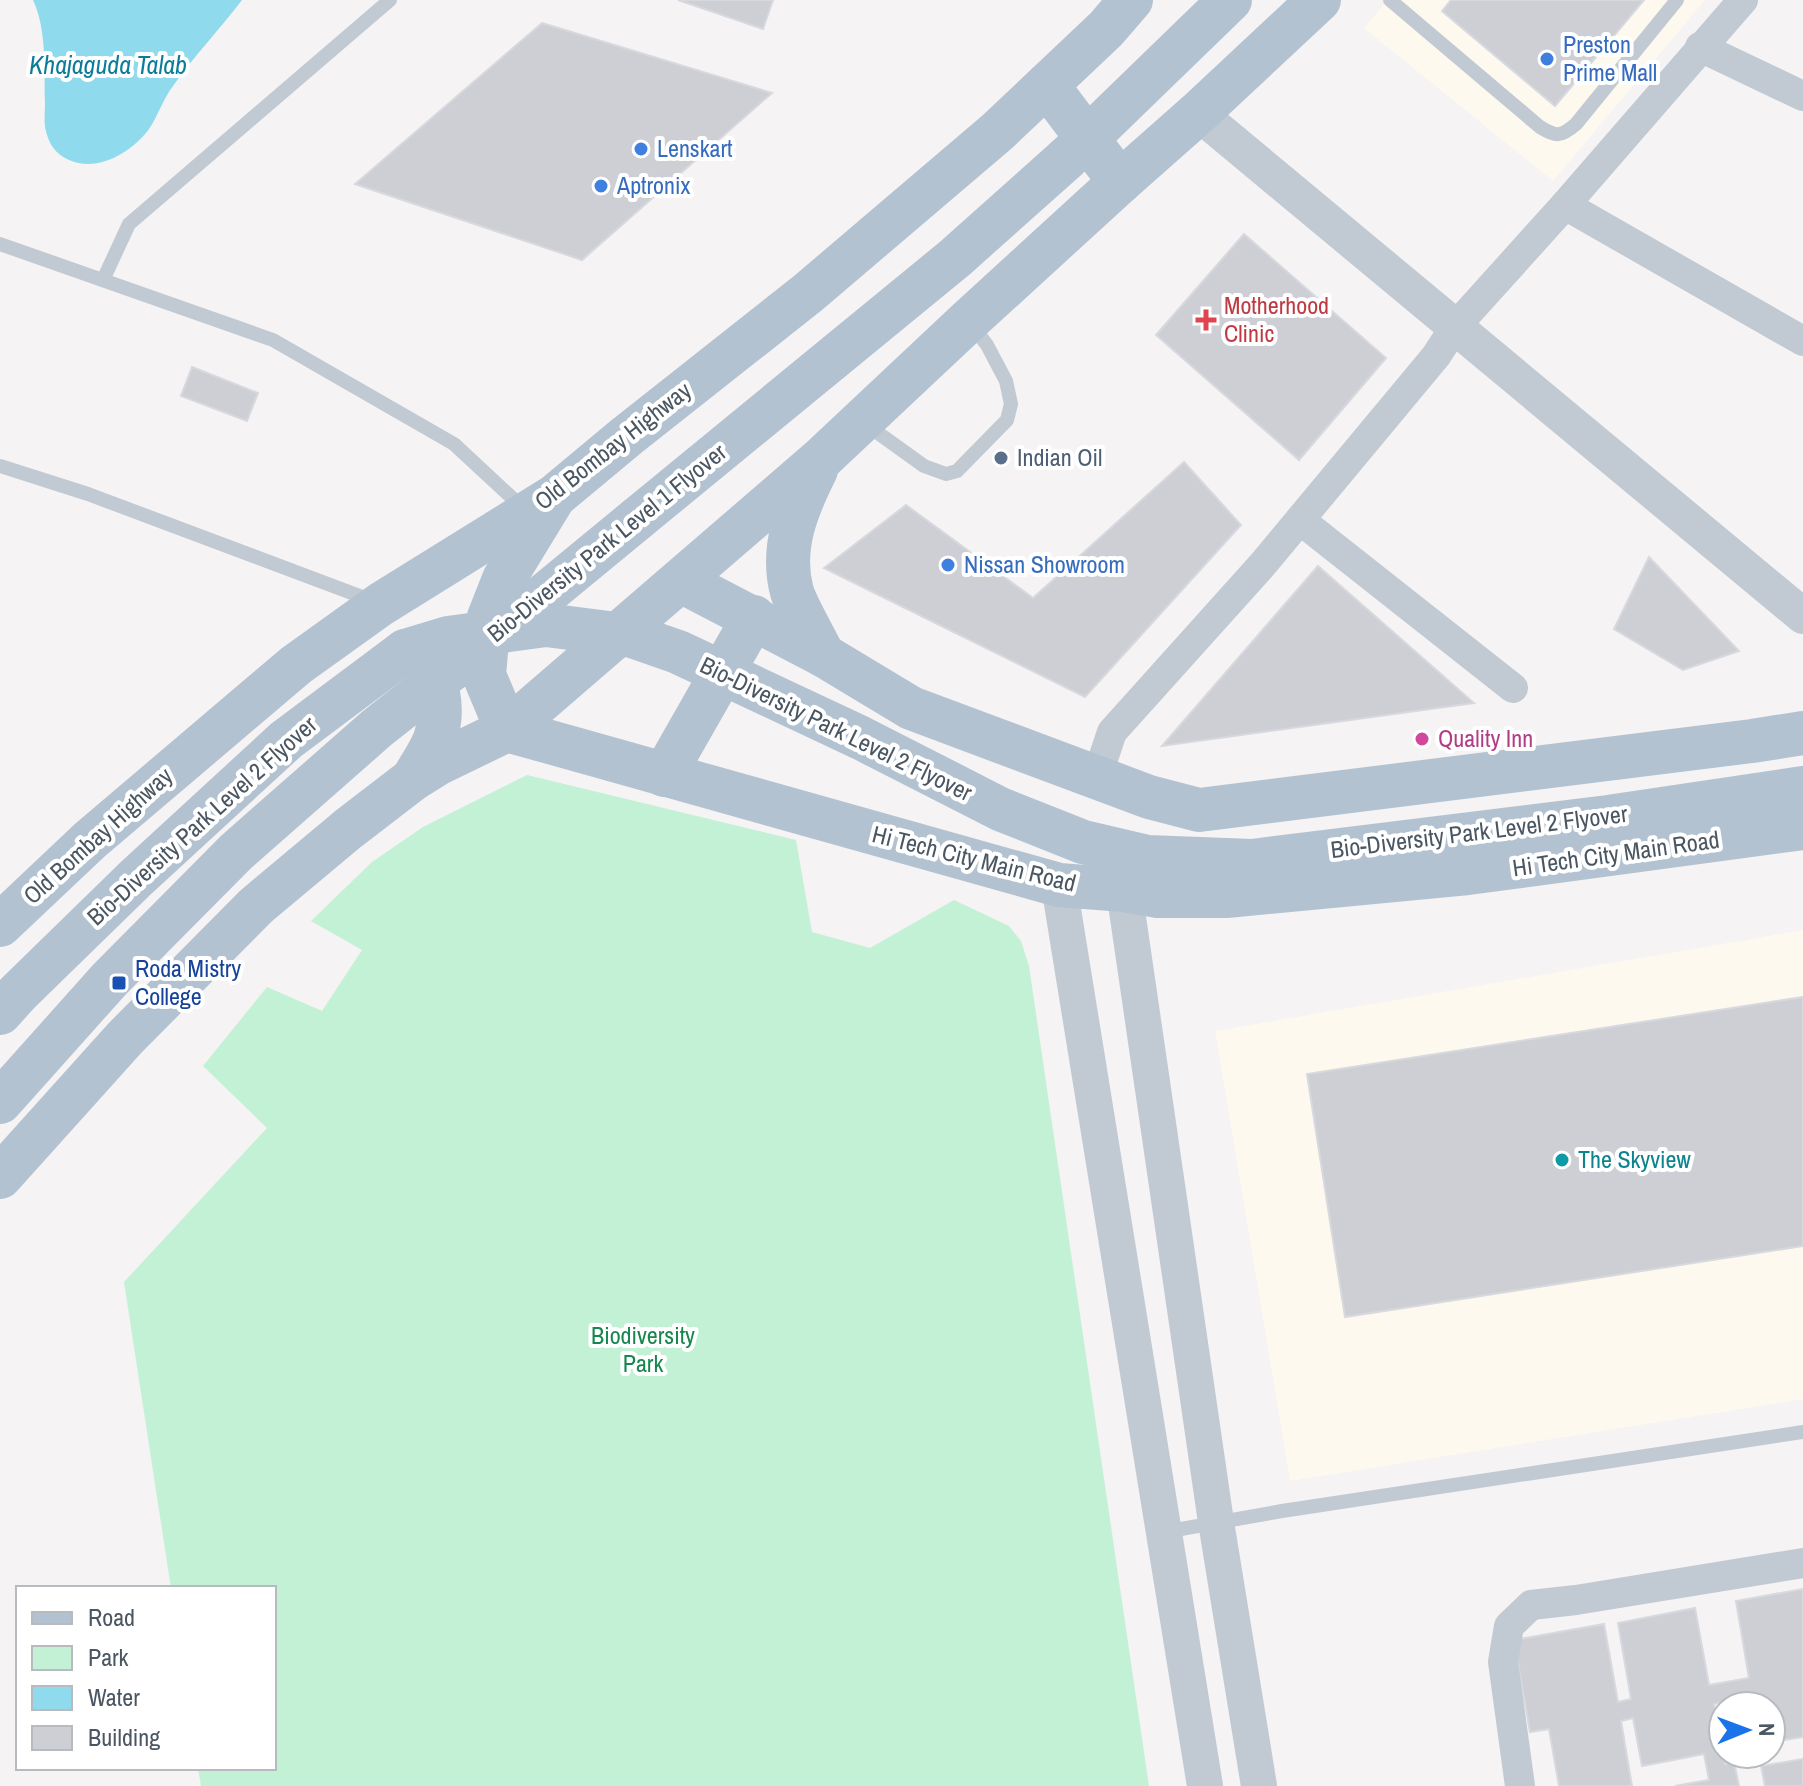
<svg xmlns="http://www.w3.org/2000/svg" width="1803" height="1786" viewBox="0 0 1803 1786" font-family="'Archivo Narrow',sans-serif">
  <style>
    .commercial { fill: #fdf9ef }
    .green { fill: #c3f1d5 }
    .water { fill: #90daee }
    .building { fill: #cdcfd5; stroke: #d7d9de; stroke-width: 2 }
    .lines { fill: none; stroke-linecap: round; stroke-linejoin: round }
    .service { stroke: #c1cad2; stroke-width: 14 }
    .minor { stroke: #c1cad2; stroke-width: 30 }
    .tertiary { stroke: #c1cad2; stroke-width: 36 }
    .primary { stroke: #b3c2d1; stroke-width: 44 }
    .primary-bridge { stroke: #b3c2d1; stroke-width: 44 }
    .shop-dot { fill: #3f7fe0; stroke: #fff; stroke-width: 3 }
    .health-dot { fill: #e0444e; stroke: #fff; stroke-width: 3 }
    .service-dot { fill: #5c6f8a; stroke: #fff; stroke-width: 3 }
    .hotel-dot { fill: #d1479c; stroke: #fff; stroke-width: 3 }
    .transit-dot { fill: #1a4fb4; stroke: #fff; stroke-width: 3 }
    .culture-dot { fill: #0f9aa8; stroke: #fff; stroke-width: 3 }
    .labels { text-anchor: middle; stroke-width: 8; stroke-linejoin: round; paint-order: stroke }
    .shop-label { font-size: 24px; fill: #366cbe; stroke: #fff; text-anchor: start }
    .health-label { font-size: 24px; fill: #be3a42; stroke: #fff; text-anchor: start }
    .street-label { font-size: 24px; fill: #4a5661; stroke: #fff }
    .service-label { font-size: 24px; fill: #4e5e75; stroke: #fff; text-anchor: start }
    .hotel-label { font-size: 24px; fill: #b23c85; stroke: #fff; text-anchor: start }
    .transit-label { font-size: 24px; fill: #164399; stroke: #fff; text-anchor: start }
    .culture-label { font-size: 24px; fill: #0d838f; stroke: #fff; text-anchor: start }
    .park-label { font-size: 24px; fill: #17864f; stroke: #fff }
    .water-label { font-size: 26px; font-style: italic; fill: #0c7c9b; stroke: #fff }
  </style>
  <rect width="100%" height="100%" fill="#f5f3f3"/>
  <g class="commercial">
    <path d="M1388,0H1705L1553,181L1364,28Z"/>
    <path d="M1803,930V1399L1290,1481L1215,1031Z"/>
  </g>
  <path class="green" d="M527,775L796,840L812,932L870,948L954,900L1009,926L1021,941L1029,966L1149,1786H201L198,1768H274V1588H171L124,1282L267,1128L203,1066L267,987L322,1011L362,950L311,921L372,862L423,827Z"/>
  <path class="water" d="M33,0H242C220,29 194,56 173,86C163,99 158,116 149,129C132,152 98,173 69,160C55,154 48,143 45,127C44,120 45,111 45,103C44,70 47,30 33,0Z"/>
  <g class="building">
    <path d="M678,0H773L763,29Z"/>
    <path d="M1451,0H1644L1555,106L1442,11Z"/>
    <path d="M542,23L772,93L582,260L355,184Z"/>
    <path d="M1244,234L1386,358L1299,460L1156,335Z"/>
    <path d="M192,367L258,393L247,421L181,396Z"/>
    <path d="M1184,462L1241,525L1085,697L824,568L906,505L1033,598Z"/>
    <path d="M1649,557L1739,651L1683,670L1614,629Z"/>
    <path d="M1318,566L1474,703L1162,746Z"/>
    <path d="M1803,997V1246L1345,1317L1307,1074Z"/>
    <path d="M1803,1589V1737L1771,1742V1706H1750L1748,1697L1714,1704L1725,1764L1734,1762L1739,1786H1675L1709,1780L1704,1754L1642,1766L1633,1718L1621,1721L1632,1786H1559L1549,1729L1530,1732L1514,1640L1604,1624L1618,1702L1631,1699L1618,1623L1695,1608L1709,1685L1749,1678L1736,1601Z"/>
    <path d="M1803,1759V1786H1765L1761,1766Z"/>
  </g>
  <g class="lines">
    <g class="service">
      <path d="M1390,0L1540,127C1556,137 1561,137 1576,124L1677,0"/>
      <path d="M0,244L273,340L454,444L524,509"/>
      <path d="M103,280L129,224L390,0"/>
      <path d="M867,425L924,466L946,474L957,471L1007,420L1011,404L1006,381L987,345L971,324"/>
      <path d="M0,466L88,494L373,601"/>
      <path d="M1164,1532L1282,1511L1803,1432"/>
    </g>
    <g class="minor">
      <path d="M1700,47L1803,96"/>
      <path d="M1565,205L1803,341"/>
      <path d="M1300,520L1513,688"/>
      <path d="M1097,777L1112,732L1263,564L1436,356L1455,327L1565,205L1743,0"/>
      <path d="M1520,1786L1503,1662L1509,1626L1531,1605L1576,1600L1803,1563"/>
    </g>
    <g class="tertiary">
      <path d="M1198,113L1803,616"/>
      <path d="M1059,885L1205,1786"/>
      <path d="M1124,890L1216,1522L1259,1786"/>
    </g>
    <g class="primary">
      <path d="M1047,85L1120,182"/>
      <path d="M816,470C797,508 780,548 792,592C798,610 814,636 823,655"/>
      <path d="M638,518L955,258L1067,158"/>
      <path d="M681,581L823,655L911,708L1149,797L1199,810L1752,741L1803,733"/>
      <path d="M507,730L1059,885L1124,890L1158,896H1226L1468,873L1803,828"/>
      <path d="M507,730L484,675L489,617L504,579L551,502"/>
      <path d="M664,775L754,617"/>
      <path d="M413,779C420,766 430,753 435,739C446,707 437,679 421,651"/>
      <path d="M0,925L90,840L296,665L381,604L555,496L627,436L808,293L997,132L1106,29L1131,0"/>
      <path d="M0,1013L18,993L136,878L286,740L405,651"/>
      <path d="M0,1177L125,1038L256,906L348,829L413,779L437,764L507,730L820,460L968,321L1120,182L1198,113L1319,0"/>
    </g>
    <g class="primary-bridge">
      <path d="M1067,158L1230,0"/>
      <path d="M405,651L448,638L546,625L632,636L678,652L861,738L1000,809L1083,842L1147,857L1252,861L1608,817L1803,788"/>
      <path d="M0,1102L110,979L236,852L377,728L513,621L638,518"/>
    </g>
  </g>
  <g class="shop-dot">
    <circle cx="1547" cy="59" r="8"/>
    <circle cx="641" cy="149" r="8"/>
    <circle cx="601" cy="186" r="8"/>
    <circle cx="948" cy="565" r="8"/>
  </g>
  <path class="health-dot" d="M1202 308h8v8h8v8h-8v8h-8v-8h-8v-8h8z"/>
  <circle class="service-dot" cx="1001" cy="458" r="8"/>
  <circle class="hotel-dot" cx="1422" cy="739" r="8"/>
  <rect class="transit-dot" x="111" y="975" width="16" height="16" rx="4"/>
  <circle class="culture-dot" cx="1562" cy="1160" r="8"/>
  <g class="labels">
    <g class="shop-label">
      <text x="1563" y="53">Preston<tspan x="1563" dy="28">Prime Mall</tspan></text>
      <text x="657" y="157">Lenskart</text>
      <text x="617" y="194">Aptronix</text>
      <text x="964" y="573">Nissan Showroom</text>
    </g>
    <g class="health-label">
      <text x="1224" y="314">Motherhood<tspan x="1224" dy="28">Clinic</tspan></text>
    </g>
    <g class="street-label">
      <text transform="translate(613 446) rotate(-38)" y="8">Old Bombay Highway</text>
      <text transform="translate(607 543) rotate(-39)" y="8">Bio-Diversity Park Level 1 Flyover</text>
      <text transform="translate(836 729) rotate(26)" y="8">Bio-Diversity Park Level 2 Flyover</text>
      <text transform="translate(202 821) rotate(-42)" y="8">Bio-Diversity Park Level 2 Flyover</text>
      <text transform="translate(1479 832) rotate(-7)" y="8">Bio-Diversity Park Level 2 Flyover</text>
      <text transform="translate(98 836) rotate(-42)" y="8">Old Bombay Highway</text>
      <text transform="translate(1616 854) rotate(-8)" y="8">Hi Tech City Main Road</text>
      <text transform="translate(974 859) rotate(14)" y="8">Hi Tech City Main Road</text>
    </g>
    <g class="service-label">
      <text x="1017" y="466">Indian Oil</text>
    </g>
    <g class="hotel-label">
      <text x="1438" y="747">Quality Inn</text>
    </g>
    <g class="transit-label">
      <text x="135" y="977">Roda Mistry<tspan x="135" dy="28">College</tspan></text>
    </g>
    <g class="culture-label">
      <text x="1578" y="1168">The Skyview</text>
    </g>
    <g class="park-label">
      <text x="643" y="1344">Biodiversity<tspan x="643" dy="28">Park</tspan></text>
    </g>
    <g class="water-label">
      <text x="108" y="74">Khajaguda Talab</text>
    </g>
  </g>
  <rect x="16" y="1586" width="260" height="184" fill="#ffffff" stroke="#b7bbc0" stroke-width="2"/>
  <rect x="32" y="1612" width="40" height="12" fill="#b3c2d1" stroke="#b7bbc0" stroke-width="2"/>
  <text x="88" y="1626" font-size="24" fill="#4a5661">Road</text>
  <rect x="32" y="1646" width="40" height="24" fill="#c3f1d5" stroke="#b7bbc0" stroke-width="2"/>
  <text x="88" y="1666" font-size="24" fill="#4a5661">Park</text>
  <rect x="32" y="1686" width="40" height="24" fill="#90daee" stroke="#b7bbc0" stroke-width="2"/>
  <text x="88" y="1706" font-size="24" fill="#4a5661">Water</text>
  <rect x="32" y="1726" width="40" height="24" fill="#cdcfd5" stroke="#b7bbc0" stroke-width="2"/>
  <text x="88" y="1746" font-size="24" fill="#4a5661">Building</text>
  <g transform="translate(1747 1730) rotate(89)"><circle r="38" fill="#ffffff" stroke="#b7bbc0" stroke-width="2"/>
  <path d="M0-6L14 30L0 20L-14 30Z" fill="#1a73e8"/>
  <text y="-12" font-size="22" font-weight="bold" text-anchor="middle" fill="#4a5661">N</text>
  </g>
</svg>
